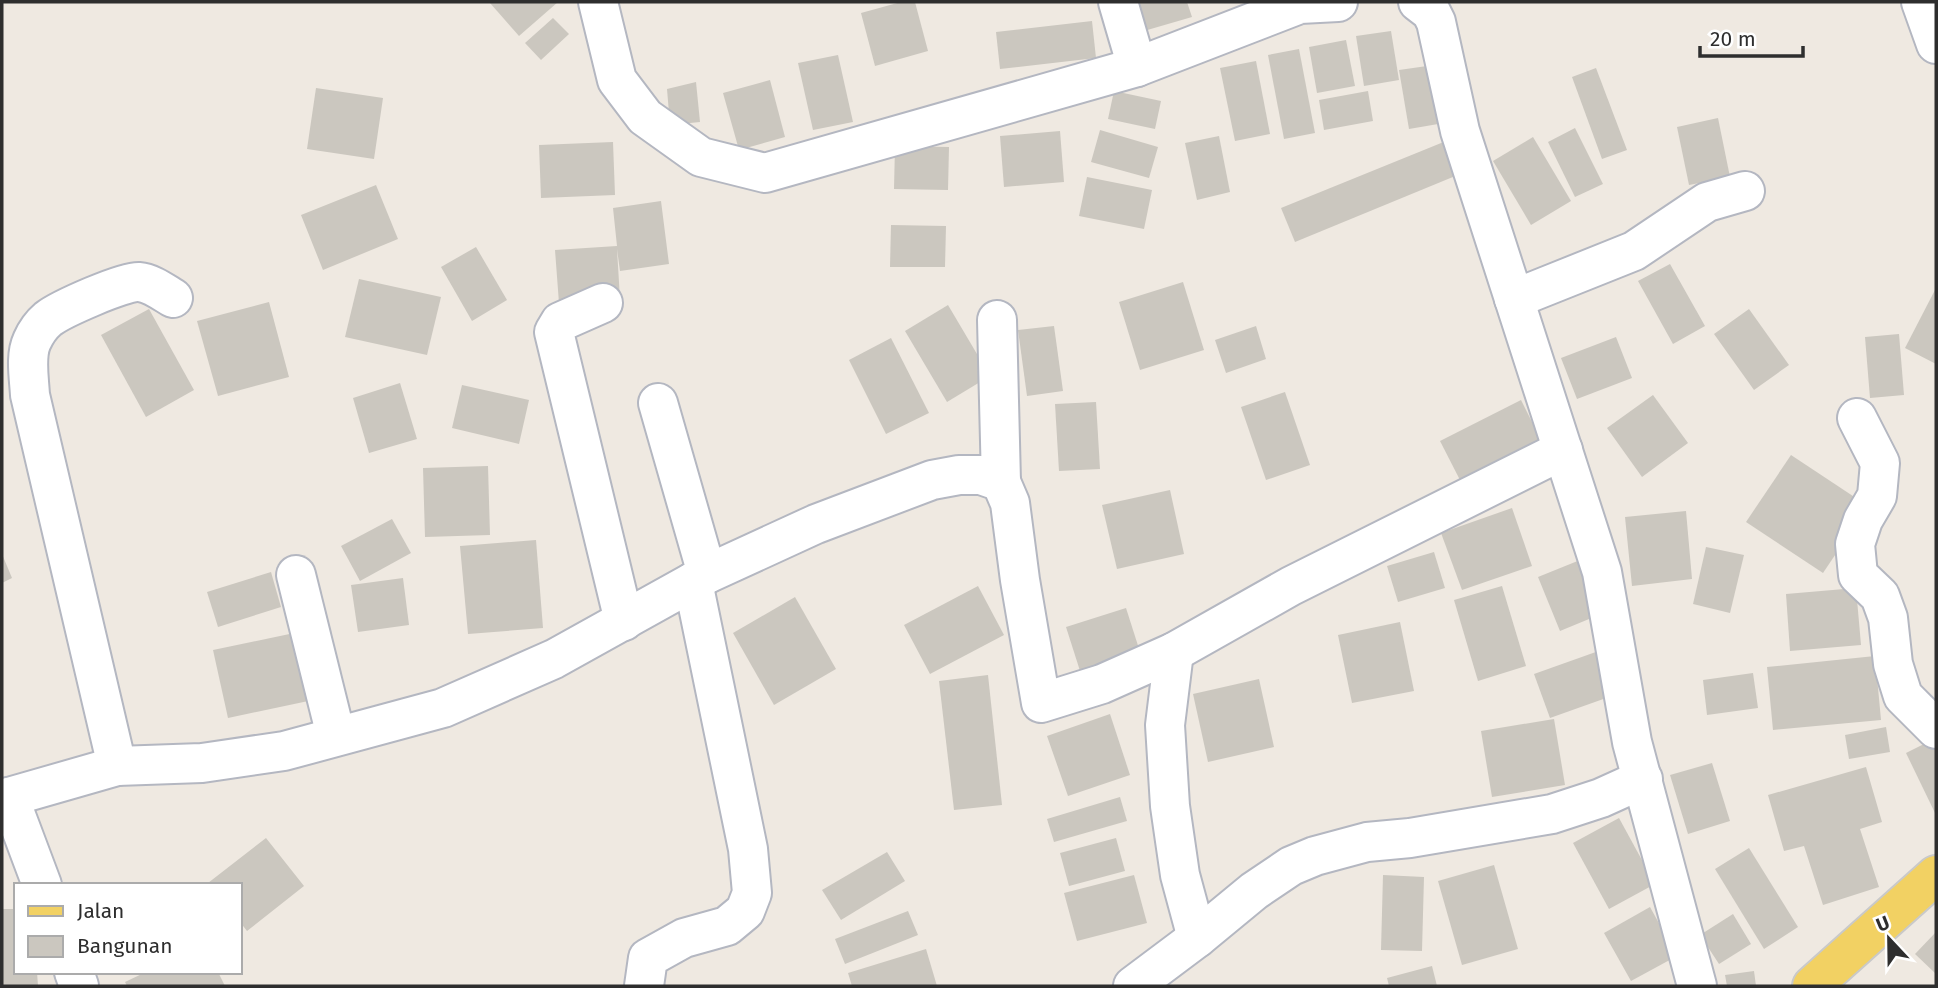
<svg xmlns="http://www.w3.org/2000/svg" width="1938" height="988" viewBox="0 0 1938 988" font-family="'Fira Sans',sans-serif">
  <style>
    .building { fill: #cbc7bf }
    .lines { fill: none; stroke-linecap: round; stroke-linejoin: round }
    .minor-casing { stroke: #b4b7c1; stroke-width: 42 }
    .major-casing { stroke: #c9c9c9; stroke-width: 42 }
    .minor { stroke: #fff; stroke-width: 38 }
    .major { stroke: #f2d163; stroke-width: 38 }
  </style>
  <rect width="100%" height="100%" fill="#efe9e1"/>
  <g class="building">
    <path d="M492,2H558L519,36L490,3Z"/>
    <path d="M901,2H915L928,51L875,66L861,13Z"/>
    <path d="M1128,2H1187L1192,17L1137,33Z"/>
    <path d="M553,18L569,34L541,60L525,43Z"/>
    <path d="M1092,21L1096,58L1000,69L996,32Z"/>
    <path d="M1391,31L1399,80L1364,86L1356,36Z"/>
    <path d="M1346,40L1355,86L1317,93L1309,47Z"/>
    <path d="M1299,49L1315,133L1284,139L1268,55Z"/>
    <path d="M838,55L853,122L813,130L798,63Z"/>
    <path d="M1256,61L1270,134L1235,141L1220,68Z"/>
    <path d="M1434,65L1444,123L1409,129L1399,70Z"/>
    <path d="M1596,68L1627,150L1602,159L1572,77Z"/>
    <path d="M770,80L785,137L739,150L723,93Z"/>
    <path d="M696,82L700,122L670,125L667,89Z"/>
    <path d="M316,88L383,98L374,159L307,149Z"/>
    <path d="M1114,91L1161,101L1155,129L1108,119Z"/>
    <path d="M1368,91L1373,121L1324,130L1319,100Z"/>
    <path d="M1718,118L1730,177L1689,185L1677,127Z"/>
    <path d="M1575,128L1603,184L1575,197L1548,142Z"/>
    <path d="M1100,130L1158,147L1149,178L1091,162Z"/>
    <path d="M1060,131L1064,182L1004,187L1000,136Z"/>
    <path d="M1219,136L1230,192L1197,200L1185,143Z"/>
    <path d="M1533,137L1571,201L1531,225L1493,161Z"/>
    <path d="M1451,139L1465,172L1295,242L1281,208Z"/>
    <path d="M613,142L615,195L541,198L539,145Z"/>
    <path d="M895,146L949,147L948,190L894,189Z"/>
    <path d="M1087,177L1152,190L1144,229L1079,216Z"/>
    <path d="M376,185L398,239L323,270L301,215Z"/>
    <path d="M661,201L669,264L620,271L617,249L620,299L559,303L555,250L617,246L613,208Z"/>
    <path d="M891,225L946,226L945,267H890Z"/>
    <path d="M476,247L507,300L472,321L441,267Z"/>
    <path d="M1670,264L1705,326L1673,344L1638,281Z"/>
    <path d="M359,279L441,297L427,355L345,337Z"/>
    <path d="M1183,282L1204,350L1140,370L1119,302Z"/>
    <path d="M1936,288V364L1905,348Z"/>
    <path d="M269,302L289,377L218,396L197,321Z"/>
    <path d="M948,305L990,376L947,402L905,331Z"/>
    <path d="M149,309L194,390L146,417L101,335Z"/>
    <path d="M1749,309L1789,365L1754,390L1714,334Z"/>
    <path d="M1054,326L1063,391L1027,396L1018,330Z"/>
    <path d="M1256,326L1266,359L1226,373L1215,340Z"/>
    <path d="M1899,334L1904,395L1870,398L1865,337Z"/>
    <path d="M1616,337L1632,378L1577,399L1561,358Z"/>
    <path d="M891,338L929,413L886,434L849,360Z"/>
    <path d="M400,383L417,439L369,453L353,398Z"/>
    <path d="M462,385L529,400L519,444L452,428Z"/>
    <path d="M1285,392L1310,465L1266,480L1241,407Z"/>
    <path d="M1653,395L1688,443L1642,477L1607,428Z"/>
    <path d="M1521,400L1542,442L1461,482L1440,441Z"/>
    <path d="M1096,402L1100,469L1059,471L1055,404Z"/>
    <path d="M1791,455L1868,506L1823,573L1746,522Z"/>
    <path d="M488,466L490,535L425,537L423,468Z"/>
    <path d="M1170,490L1184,554L1117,569L1102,505Z"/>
    <path d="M1512,508L1532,566L1462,590L1441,533Z"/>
    <path d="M1686,511L1692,579L1632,586L1625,517Z"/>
    <path d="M392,519L411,553L360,581L341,546Z"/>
    <path d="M536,540L543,628L468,634L460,546Z"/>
    <path d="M1706,547L1744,555L1730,613L1693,604Z"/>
    <path d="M1434,552L1445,588L1398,602L1387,566Z"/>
    <path d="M2,554L12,578L2,583Z"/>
    <path d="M1585,558L1606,612L1560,631L1538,577Z"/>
    <path d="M271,572L281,607L218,627L207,592Z"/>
    <path d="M403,578L409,625L358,632L351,585Z"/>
    <path d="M978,586L1004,635L930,674L904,625Z"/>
    <path d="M1502,586L1526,666L1478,681L1454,600Z"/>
    <path d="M1856,588L1861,645L1790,651L1786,594Z"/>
    <path d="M795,597L836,669L774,705L733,633Z"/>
    <path d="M1126,608L1141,655L1081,674L1066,627Z"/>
    <path d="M1400,622L1414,691L1352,703L1338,635Z"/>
    <path d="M299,632L313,700L228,718L213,650Z"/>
    <path d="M1607,648L1623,692L1550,718L1534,674Z"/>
    <path d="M1875,656L1881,720L1773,730L1767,667Z"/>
    <path d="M1753,673L1758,708L1707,715L1703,680Z"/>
    <path d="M988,675L1002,805L954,810L939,681Z"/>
    <path d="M1259,679L1274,747L1208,762L1193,694Z"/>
    <path d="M1110,714L1130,775L1068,796L1047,736Z"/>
    <path d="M1554,719L1565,785L1492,797L1481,731Z"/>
    <path d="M1886,727L1890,752L1849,759L1845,735Z"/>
    <path d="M1936,738V815L1906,753Z"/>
    <path d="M1712,763L1730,821L1688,834L1670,775Z"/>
    <path d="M1866,767L1882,822L1860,829L1879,887L1823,905L1804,846L1784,851L1768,795Z"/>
    <path d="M1120,797L1127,821L1054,842L1047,819Z"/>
    <path d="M1619,818L1655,884L1609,909L1573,843Z"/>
    <path d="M266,838L304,886L247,931L240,922V885H210L208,883Z"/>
    <path d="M1116,838L1125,871L1069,886L1060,853Z"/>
    <path d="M1749,848L1798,927L1764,949L1715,869Z"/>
    <path d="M887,852L905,881L841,920L822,890Z"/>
    <path d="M1494,865L1518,949L1462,965L1438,881Z"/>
    <path d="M1134,875L1147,923L1077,941L1064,893Z"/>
    <path d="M1383,875L1424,877L1422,951L1381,950Z"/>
    <path d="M1650,907L1677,956L1631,981L1604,933Z"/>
    <path d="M2,909H16V972H37L38,986H2Z"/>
    <path d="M908,911L918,935L845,964L835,939Z"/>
    <path d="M1733,914L1751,944L1719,964L1700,935Z"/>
    <path d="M1936,932V974L1915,954Z"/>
    <path d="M926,949L937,986H852L848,973Z"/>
    <path d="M1432,966L1437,986H1389L1387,978Z"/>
    <path d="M1754,971L1756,986H1727L1725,975Z"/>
    <path d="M146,972H218L225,986H127L125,982Z"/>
  </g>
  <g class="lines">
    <g class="minor-casing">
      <g id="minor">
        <path d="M598,2L617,80L645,117L701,157L765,173L1137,67L1300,4L1338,2"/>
        <path d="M1118,2L1137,67"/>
        <path d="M1418,2L1431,12L1436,22L1460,131L1602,572L1632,742L1697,986"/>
        <path d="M1921,2L1936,44"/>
        <path d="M1514,299L1634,251L1707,202L1745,191"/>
        <path d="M603,303L560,322L554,332L624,621"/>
        <path d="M997,320L1001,482"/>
        <path d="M658,403L707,574"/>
        <path d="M1857,418L1880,463L1877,496L1863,520L1855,544L1858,575L1880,596L1888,618L1893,664L1903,696L1936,729"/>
        <path d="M296,575L336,736"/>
        <path d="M1174,652L1165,725L1170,806L1180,875L1197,938"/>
        <path d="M117,766L30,395C29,377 25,356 32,341C36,332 41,325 48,319C61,309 124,281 139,282C151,283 163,292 173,298"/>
        <path d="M9,797L42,885"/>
        <path d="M2,799L117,766L202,763L284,751L443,708L554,659L707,574L816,524L932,480L959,475H981L1001,482L1010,503L1020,580L1041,703L1102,684L1174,652L1291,586L1563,450"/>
        <path d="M74,972L79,986"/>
        <path d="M644,986L648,958L684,938L727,926L745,911L752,893L748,849L693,582"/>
        <path d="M1133,986L1197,938L1254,891L1291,866L1315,856L1367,842L1410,838L1552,814L1601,798L1643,779"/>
      </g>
    </g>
    <g class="major-casing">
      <path id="major" d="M1812,986L1936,875"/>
    </g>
    <use href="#minor" class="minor"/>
    <use href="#major" class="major"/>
  </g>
  <rect width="1938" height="988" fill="none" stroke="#2e2e2e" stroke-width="7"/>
  <rect x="14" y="883" width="228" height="91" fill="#ffffff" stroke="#ababab" stroke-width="2"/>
  <rect x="28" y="906" width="35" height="10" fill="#f2d163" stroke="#ababab" stroke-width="2"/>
  <text x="77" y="918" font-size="21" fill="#2e2e2e">Jalan</text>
  <rect x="28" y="936" width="35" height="21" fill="#cbc7bf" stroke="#ababab" stroke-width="2"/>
  <text x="77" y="953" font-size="21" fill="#2e2e2e">Bangunan</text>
  <g transform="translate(1889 939) rotate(338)" stroke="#ffffff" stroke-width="5" paint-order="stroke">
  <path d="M0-5L12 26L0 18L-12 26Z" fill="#2e2e2e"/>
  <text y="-10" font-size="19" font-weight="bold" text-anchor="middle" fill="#2e2e2e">U</text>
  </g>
  <path d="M1700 46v10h103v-10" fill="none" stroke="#2e2e2e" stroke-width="3.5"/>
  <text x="1710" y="46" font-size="21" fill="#2e2e2e" stroke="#ffffff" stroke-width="5" paint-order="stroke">20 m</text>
</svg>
